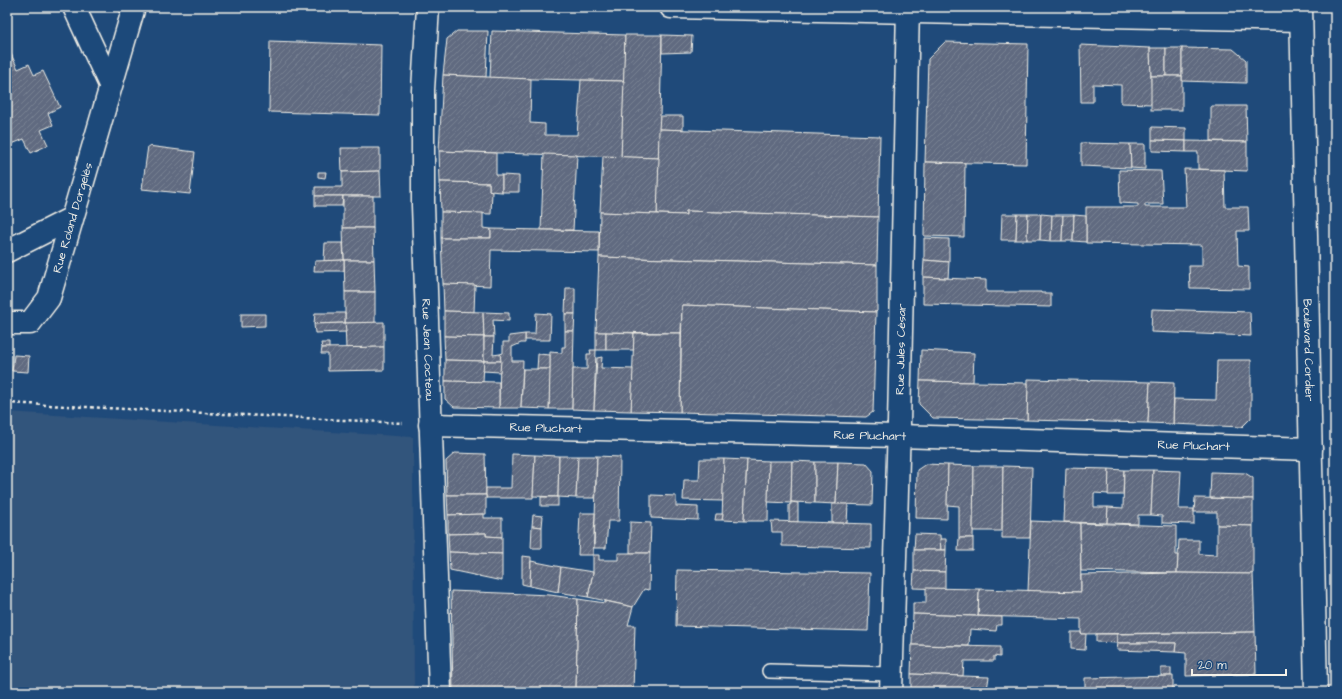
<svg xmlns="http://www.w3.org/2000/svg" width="1342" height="699" viewBox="0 0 1342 699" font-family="'Architects Daughter',sans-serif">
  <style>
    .built { fill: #32547c }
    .building { fill: url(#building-hatch); stroke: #f4f1e8 }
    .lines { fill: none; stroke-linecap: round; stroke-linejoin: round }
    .service-casing { stroke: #f4f1e8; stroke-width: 16 }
    .minor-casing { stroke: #f4f1e8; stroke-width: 25 }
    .tertiary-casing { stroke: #f4f1e8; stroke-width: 25 }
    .path { stroke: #f4f1e8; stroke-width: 2.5; stroke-dasharray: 3 3; stroke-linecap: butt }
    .service { stroke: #1f4a7a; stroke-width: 13 }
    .minor { stroke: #1f4a7a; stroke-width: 22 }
    .tertiary { stroke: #1f4a7a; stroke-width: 22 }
    .labels { text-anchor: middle; stroke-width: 3; stroke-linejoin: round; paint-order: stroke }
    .street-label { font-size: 12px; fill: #f4f1e8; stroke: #1f4a7a }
  </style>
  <defs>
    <pattern id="building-hatch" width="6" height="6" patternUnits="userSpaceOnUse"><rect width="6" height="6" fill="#606b80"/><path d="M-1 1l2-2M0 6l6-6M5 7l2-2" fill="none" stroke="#778192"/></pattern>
  </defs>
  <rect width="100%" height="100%" fill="#1f4a7a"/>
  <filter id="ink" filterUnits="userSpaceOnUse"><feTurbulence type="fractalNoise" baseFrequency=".025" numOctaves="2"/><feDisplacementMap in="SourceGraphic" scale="8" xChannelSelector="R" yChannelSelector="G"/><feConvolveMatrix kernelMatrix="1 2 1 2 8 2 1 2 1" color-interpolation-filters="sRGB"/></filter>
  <g filter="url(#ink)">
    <path class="built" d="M7,412L413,437L414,692H7Z"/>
    <g class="building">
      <path d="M457,31H488L486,77L443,75L447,39Z"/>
      <path d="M492,31L625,35L624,81L490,78Z"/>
      <path d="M625,35H662L659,158L621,157Z"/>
      <path d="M662,35L692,36L691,52L662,53Z"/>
      <path d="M270,41L381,45L380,115L269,112Z"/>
      <path d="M945,42L1028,44L1026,164L925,162L928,59Z"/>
      <path d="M1080,45L1150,48L1152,104L1121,103V85L1093,84V102H1081Z"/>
      <path d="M1150,48H1166V76H1151Z"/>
      <rect x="1166" y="48" width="16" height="28"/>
      <path d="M1182,48L1233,49L1246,60V83L1182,81Z"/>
      <path d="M11,54L18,69L29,64L34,75L43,71L60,107L48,113L53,125L41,130L48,145L31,153L24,139L7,146V57Z"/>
      <path d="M443,75L531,79L530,123L545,124V135H577L581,80L624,81L621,157L439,151Z"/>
      <rect x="1151" y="76" width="31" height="34"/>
      <path d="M1211,106H1246L1247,142L1211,141Z"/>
      <path d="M660,116H683V130L659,129Z"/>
      <path d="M1152,127L1186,128V141L1152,140Z"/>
      <path d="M659,129L880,136L878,217L686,211V215L657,214Z"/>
      <path d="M1152,140L1186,141V152L1152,151Z"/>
      <path d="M1186,141L1247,142V171L1198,169V152H1186Z"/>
      <path d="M1081,143L1130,144L1131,168L1081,166Z"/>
      <path d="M1130,144H1145V169L1131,168Z"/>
      <path d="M148,146L195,152L190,194L142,189Z"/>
      <path d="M341,148H380V171L342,172Z"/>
      <path d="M439,151L496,153V175H502V192L489,191V183L440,182Z"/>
      <path d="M544,154L577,155L573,230H541Z"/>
      <path d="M603,156L659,158L657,214L600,212Z"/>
      <path d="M925,162L965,163L964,237L924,236Z"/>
      <path d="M1184,169L1224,170L1225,207H1248L1249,231H1237L1238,266L1249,267V289L1190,288L1189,266H1202V245L1086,243V207H1138V204L1120,203L1119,170L1161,171L1163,204H1145V207H1186Z"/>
      <path d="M380,171L381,196H315V187H342V172Z"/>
      <path d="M318,172H326L325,178L318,177Z"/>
      <path d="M502,175L519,176V192H502Z"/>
      <path d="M440,182L489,183V191L492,192L491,214L441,212Z"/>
      <path d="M315,196H343L342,206H315Z"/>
      <rect x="343" y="196" width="30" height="32"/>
      <path d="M686,211L878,217L877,265L599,257L600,212L686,215Z"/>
      <path d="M441,212L483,213V228L491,229V238H441Z"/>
      <path d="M1002,214H1017L1016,240H1001Z"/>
      <path d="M1017,214H1028L1027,240H1016Z"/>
      <path d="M1028,214H1041L1040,240H1027Z"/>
      <path d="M1041,214L1052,215L1051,241L1040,240Z"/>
      <path d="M1052,215H1063L1062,241H1051Z"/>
      <path d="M1063,215H1074L1073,241H1062Z"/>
      <path d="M1074,215L1086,216V242L1073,241Z"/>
      <path d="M343,228H373L374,260H344Z"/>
      <path d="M491,229L599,231V252L491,250L490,286L443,284L441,238H491Z"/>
      <path d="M924,238L949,239V262L924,260Z"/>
      <path d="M325,243H343L344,260L324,261Z"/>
      <path d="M599,257L877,265V311L876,312L682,305L681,333L596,332Z"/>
      <path d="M344,260H374L375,292H345Z"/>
      <path d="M344,260V271H314L315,261Z"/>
      <path d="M924,260L949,262L948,278L923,277Z"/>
      <path d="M923,277L986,280V292H1041V293H1051V307L923,304Z"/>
      <path d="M443,284L475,285L474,312L444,311Z"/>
      <path d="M566,288H575V314H565Z"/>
      <rect x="345" y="292" width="30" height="31"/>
      <path d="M682,305L876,312L873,412L866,417L680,412Z"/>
      <path d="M1152,309L1250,312L1251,336L1151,332Z"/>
      <path d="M444,311L483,312L484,337L444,336Z"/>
      <path d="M483,312L509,313V321L493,320L494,337H484Z"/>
      <path d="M315,313H345V323L314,324Z"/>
      <path d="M536,313L551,314L550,340H525V334H535Z"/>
      <path d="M241,314H265V326L241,327Z"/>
      <path d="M565,314H575L574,331H565Z"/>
      <path d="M384,322V347L346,348L345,323Z"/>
      <path d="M345,323L346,332L315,333L314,324Z"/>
      <path d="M565,331H574L572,409H549L550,352L562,353V347H565Z"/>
      <rect x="596" y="332" width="10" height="18"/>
      <path d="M606,332L634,333V350H606Z"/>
      <path d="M634,333H681L680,412L631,411Z"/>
      <path d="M525,334V343H521L512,347V361H523L521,408H499L500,354L503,353V342H509V336Z"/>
      <path d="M444,336L484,337V361L445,360Z"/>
      <path d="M484,337H494L493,355L500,354L501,361H484Z"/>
      <path d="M321,343H329V348H322Z"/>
      <path d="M384,347V370L328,371V354H321L322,348Z"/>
      <path d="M590,350H596L594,410L572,409L573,369H587V354H591Z"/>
      <path d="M921,350L974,353L973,382L920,381Z"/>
      <path d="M538,354L550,355V369H537Z"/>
      <path d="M14,355L29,356L28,372L12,371Z"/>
      <path d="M602,357L601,368L633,369L631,411L594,410L597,358Z"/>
      <path d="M445,360L484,361L483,382L445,381Z"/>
      <path d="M1217,360H1251V418L1242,427L1173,424L1174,399L1216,400Z"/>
      <path d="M484,361H501L500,372L483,371Z"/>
      <path d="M523,369H550L549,409L521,408Z"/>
      <path d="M1028,379L1150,382L1148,423L1027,420Z"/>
      <path d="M445,381L499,382V408L454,407L445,399Z"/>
      <path d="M920,381L1028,383L1027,420L933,418L919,404Z"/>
      <path d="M1150,382L1174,383L1173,424L1148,423Z"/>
      <path d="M455,453L485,454L486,495H447L446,461Z"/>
      <path d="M512,454L535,455L533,498H486V488H511Z"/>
      <path d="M535,455L559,456L558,497L533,496Z"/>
      <path d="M559,456H578L576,498L558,497Z"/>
      <path d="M578,456H597L595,498H576Z"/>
      <path d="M597,456L620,457L619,521H608L606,548H594Z"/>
      <path d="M700,459H724L723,501L683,500L684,480H699Z"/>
      <path d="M724,459L747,460L744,521L722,520Z"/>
      <path d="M747,460L769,461L768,521H744Z"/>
      <path d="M769,461H792L791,503L768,502Z"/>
      <path d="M792,461L815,462V503L791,502Z"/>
      <path d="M815,462H838L836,504L815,503Z"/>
      <path d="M838,462L866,463L873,471L872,505L836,504Z"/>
      <path d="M926,464L948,465L947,519L916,518L917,470Z"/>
      <path d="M948,465L974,466L973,538H959V506L947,505Z"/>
      <path d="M974,466H1003L1002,531H973Z"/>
      <path d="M1003,466L1032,467L1030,538H1002Z"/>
      <path d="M1066,468L1109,469V494L1094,493V507H1108L1107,523L1064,522Z"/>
      <path d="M1109,469L1124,470L1123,495H1108Z"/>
      <path d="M1124,470H1153L1151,515H1138V524L1107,523L1108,507L1123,508Z"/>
      <path d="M1153,470L1181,471L1179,509H1194V524L1162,523V516L1151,515Z"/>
      <path d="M1211,472L1245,473L1253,478V499L1210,498Z"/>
      <path d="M447,495H486V514L448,515Z"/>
      <path d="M651,495L676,496V506L698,507V520L651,518Z"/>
      <rect x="541" y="497" width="17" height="9"/>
      <path d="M1195,498L1253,499V526L1217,525V512H1194Z"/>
      <path d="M791,502L798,503V522H789V505L791,504Z"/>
      <path d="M832,504H848L847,523H832Z"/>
      <path d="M580,513H595L593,555H578Z"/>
      <path d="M484,514V518H502V537L486,536V533L448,534V515Z"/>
      <path d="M716,514H723L722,520H715Z"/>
      <path d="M533,515L543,516L542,527L532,526Z"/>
      <path d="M771,521L871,524V548L782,546V532H772Z"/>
      <path d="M1031,521L1080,523L1081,592L1028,591Z"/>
      <path d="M630,522L651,523L650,553H630Z"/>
      <path d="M1080,523L1176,526V555H1178L1177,573L1081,571Z"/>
      <path d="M1217,525L1253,526V574L1177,573L1179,540H1199V554L1217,555Z"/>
      <path d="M532,526L542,527V548H531Z"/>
      <path d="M486,533V536L502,537V554L449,552L448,534Z"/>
      <path d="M915,534L940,535L941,550H914Z"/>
      <path d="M959,538H973V551H958Z"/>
      <path d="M940,539H946V550H941Z"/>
      <path d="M914,550H946L945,572L914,571Z"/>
      <path d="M449,552L502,554V581L450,570Z"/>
      <path d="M618,553H650L649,590L644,589L633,607L588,597L593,572V555H599V560H618Z"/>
      <path d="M522,556L531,557L530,586L522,584Z"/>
      <path d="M531,561L561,567L558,592L530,586Z"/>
      <path d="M561,567L593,572L588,597L558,592Z"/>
      <path d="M677,570L870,573L868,631L676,626Z"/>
      <path d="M914,571L945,572V589L913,588Z"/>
      <path d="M1177,573L1253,574L1255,632L1081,634V619L978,616L979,589L1081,592V575Z"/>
      <path d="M926,588L979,589L978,616L913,614V603H926Z"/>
      <path d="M451,591L550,595L578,599L576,692H453Z"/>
      <path d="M578,599L605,603V601L633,607L628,625H635L633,692H576Z"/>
      <path d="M913,614L1002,617V625H997L996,631L970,629L969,646L912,645Z"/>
      <path d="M1071,632H1081V634H1086L1085,650L1071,649Z"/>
      <path d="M1255,632L1256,674L1186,676V653L1175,652L1176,643H1117V634Z"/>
      <path d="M1096,634H1117V643L1096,642Z"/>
      <path d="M1118,643H1176L1175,652L1117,650Z"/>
      <path d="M912,645L1000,647V657L994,656V661H964L963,676L911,674Z"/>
      <rect x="1161" y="668" width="10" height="8"/>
      <path d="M911,674L989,677L987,689H973V692H911Z"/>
      <path d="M1173,676V692H1085V678Z"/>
    </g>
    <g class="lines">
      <g class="service-casing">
        <path id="service" d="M769,671L891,674"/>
      </g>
      <g class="minor-casing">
        <g id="minor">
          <path d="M74,7L110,85"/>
          <path id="s1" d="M428,7L423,90V205L440,692"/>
          <path d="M671,7L1301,20"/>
          <path d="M7,251L72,218"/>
          <path id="s2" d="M7,323H30L49,298L134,7"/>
          <path id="s3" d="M430,425L899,436L1311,449"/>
          <path id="s4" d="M891,692L899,424L908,7"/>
        </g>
      </g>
      <g class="tertiary-casing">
        <g id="tertiary">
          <path id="s5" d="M1301,7L1316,692"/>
        </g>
      </g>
      <path class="path" d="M7,403L403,423"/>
      <use href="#service" class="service"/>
      <use href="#minor" class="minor"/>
      <use href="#tertiary" class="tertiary"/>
    </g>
  </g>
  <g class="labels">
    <g class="street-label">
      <text dy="4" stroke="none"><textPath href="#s2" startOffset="138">Rue Roland Dorgelès</textPath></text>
      <text dy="4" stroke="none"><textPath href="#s5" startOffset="343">Boulevard Cordier</textPath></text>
      <text dy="4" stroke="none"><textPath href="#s1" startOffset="343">Rue Jean Cocteau</textPath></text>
      <text dy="4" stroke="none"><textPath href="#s4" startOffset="343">Rue Jules César</textPath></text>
      <text dy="4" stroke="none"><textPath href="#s3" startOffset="116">Rue Pluchart</textPath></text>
      <text dy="4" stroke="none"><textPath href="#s3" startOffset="440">Rue Pluchart</textPath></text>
      <text dy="4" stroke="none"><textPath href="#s3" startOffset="764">Rue Pluchart</textPath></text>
    </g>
  </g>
  <rect width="1342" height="699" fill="none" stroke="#1f4a7a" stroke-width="24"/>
  <rect x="12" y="12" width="1318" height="675" fill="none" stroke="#f4f1e8" stroke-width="1.5" filter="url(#ink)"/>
  <path d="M1192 669v6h94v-6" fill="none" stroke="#f4f1e8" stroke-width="2"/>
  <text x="1198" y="669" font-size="12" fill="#f4f1e8" stroke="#1f4a7a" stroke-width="3" paint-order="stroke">20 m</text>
</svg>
